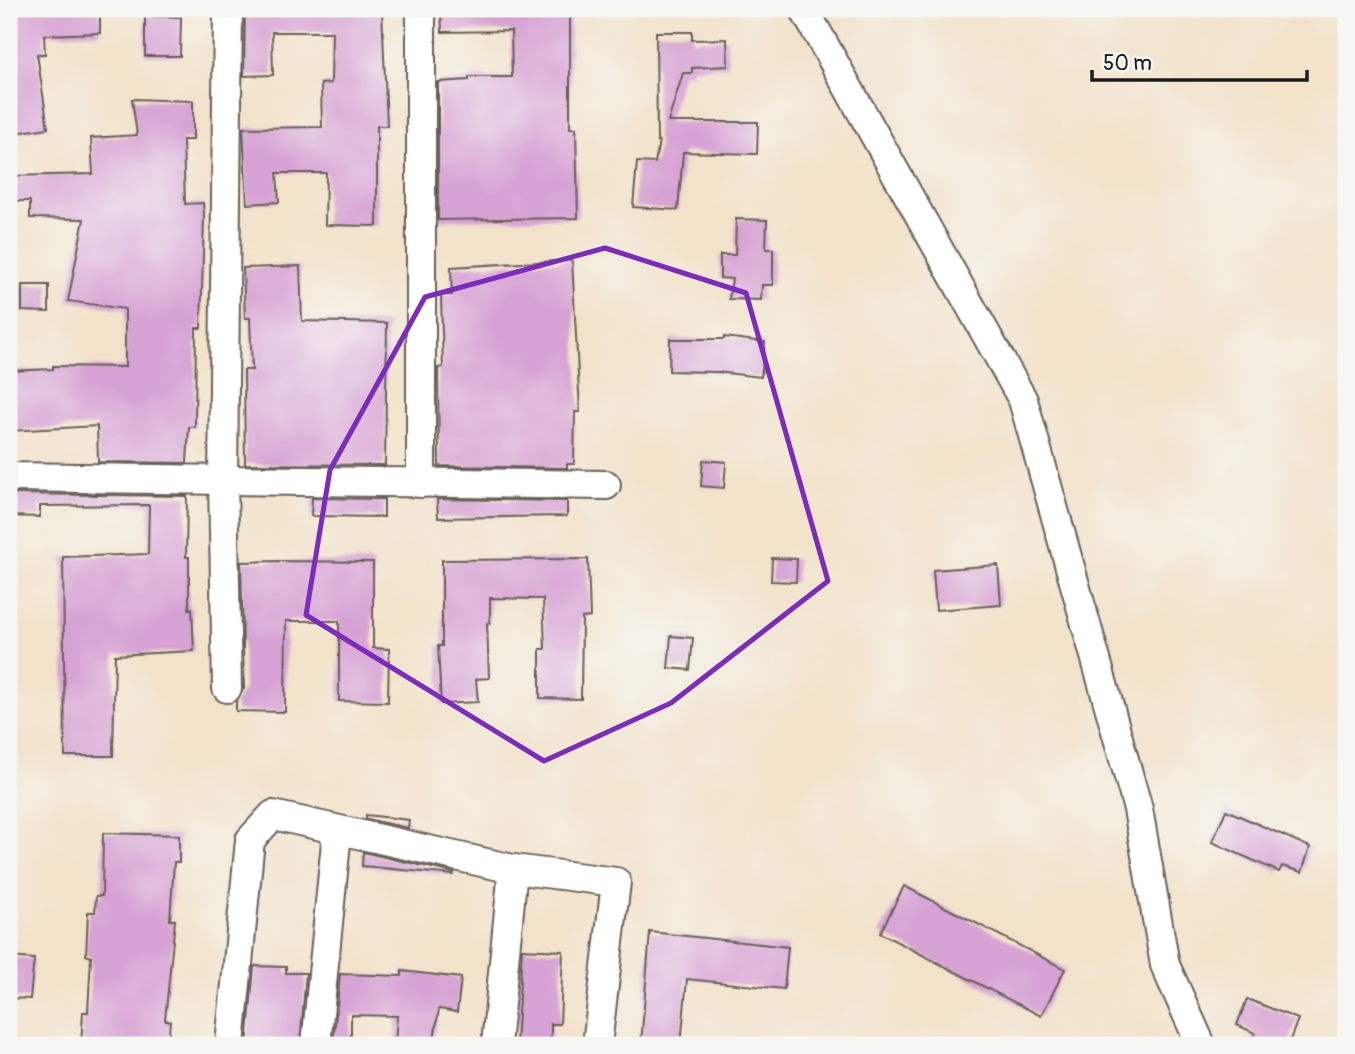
<svg xmlns="http://www.w3.org/2000/svg" width="1355" height="1054" viewBox="0 0 1355 1054" font-family="Pangolin,sans-serif">
  <style>
    .building { fill: #d7a2d4 }
    .lines { fill: none; stroke-linecap: round; stroke-linejoin: round }
    .minor-casing { stroke: #676159; stroke-width: 32 }
    .minor { stroke: #fff; stroke-width: 28 }
    .marked { fill: none; stroke: #7b2cbf; stroke-width: 5; stroke-linejoin: round }
  </style>
  <rect width="100%" height="100%" fill="#f6f6f2"/>
  <filter id="ink" filterUnits="userSpaceOnUse"><feTurbulence type="fractalNoise" baseFrequency=".0143" numOctaves="2"/><feDisplacementMap in="SourceGraphic" scale="14" xChannelSelector="R" yChannelSelector="G"/><feConvolveMatrix kernelMatrix="1 2 1 2 8 2 1 2 1" color-interpolation-filters="sRGB"/></filter>
  <filter id="wash" filterUnits="userSpaceOnUse"><feTurbulence type="fractalNoise" baseFrequency=".00686" numOctaves="4" result="noise"/><feDisplacementMap in="SourceGraphic" scale="28" xChannelSelector="R" yChannelSelector="G"/><feGaussianBlur stdDeviation="1.57" result="paint"/><feColorMatrix in="noise" values="0 0 0 0 0 0 0 0 0 0 0 0 0 0 0 0 0 1.4 0 .05"/><feComposite in="paint" operator="in"/></filter>
  <g filter="url(#wash)">
    <rect width="100%" height="100%" fill="#f2e2c9"/>
    <g id="blocks">
      <g class="building">
        <path d="M9,9H100V33L44,35L45,54H37L48,128L9,134Z"/>
        <path d="M245,9H382L387,126H377V226L325,225L326,173H277L279,202L247,204L243,128L322,127L321,84L331,83L332,32H272L273,75L244,76Z"/>
        <path d="M441,9H570V128H576L578,218L438,220V82L469,80V77H512L511,31L442,32Z"/>
        <path d="M145,16L181,17L180,56H145Z"/>
        <path d="M656,32H692V40L727,39L728,66L692,68V73H683L668,122H758L757,154L683,152L678,210L633,207L637,162L655,163L659,141H657Z"/>
        <path d="M132,99L193,101V140H183L185,204L203,203L204,215L201,328H196L195,427H189L187,463L98,462L97,426L9,431V371L53,369V366L125,367V309L68,301L84,219L30,218V201H9V176L93,174L91,138L137,135Z"/>
        <path d="M736,219L767,220L766,249H773V285H762L761,300L729,299L732,279L720,278V255H735Z"/>
        <path d="M572,260L580,412H575L574,464H567V468L439,466L438,368L443,367L441,295H452L451,267Z"/>
        <path d="M300,266L302,321L387,323L385,465L245,464L244,370H252L250,318H245L243,268Z"/>
        <path d="M22,285H49V312L22,311Z"/>
        <path d="M724,337L765,342L761,377L717,372L669,371L670,339H724Z"/>
        <path d="M703,460L726,462L724,488L701,486Z"/>
        <path d="M9,494L187,496L186,557H189V609L192,608L194,651L115,655L113,756H65L63,557L148,554L149,505L40,506V517L9,516Z"/>
        <path d="M312,498L384,499V517L311,516Z"/>
        <path d="M437,499L567,501V516L438,518Z"/>
        <path d="M772,558L797,559L796,582L771,581Z"/>
        <path d="M588,559L590,617L582,618L581,699L540,698V649H545L543,599L490,598V623H487L489,678L476,679L478,702L441,704L438,646H442V560Z"/>
        <path d="M278,561L373,562V648L389,649L388,702L339,701V621H286L285,712L236,711V702L244,688L241,562Z"/>
        <path d="M998,565L1001,605L936,610L933,570Z"/>
        <path d="M671,636L693,638L690,670L668,668Z"/>
        <path d="M1226,810L1310,847L1302,872L1282,866L1279,872L1212,842Z"/>
        <path d="M366,815L409,820L408,828L366,819Z"/>
        <path d="M103,833L179,835V862H174L170,920H175L165,1020L170,1021L168,1045H81L83,1012H88L91,957L86,955L88,912H95L96,896H102Z"/>
        <path d="M363,852L454,873L453,875L362,866Z"/>
        <path d="M904,886L1065,969L1041,1016L880,933Z"/>
        <path d="M650,932L788,947L784,989L687,979L681,1045H641Z"/>
        <path d="M522,949L563,951L560,1024H551V1045H516Z"/>
        <path d="M9,957L34,959L30,999L9,998Z"/>
        <path d="M254,966L286,967V973H306L300,1045H247Z"/>
        <path d="M402,971L461,978L457,1012L439,1009L433,1045H395L397,1016L351,1015V1045H333L340,974L402,976Z"/>
        <path d="M1247,999L1298,1019L1288,1045H1250L1255,1033L1237,1025Z"/>
      </g>
    </g>
  </g>
  <g filter="url(#ink)">
    <use href="#blocks" fill-opacity="0" stroke="#676159" stroke-width="2"/>
    <g class="lines">
      <g class="minor-casing">
        <g id="minor">
          <path d="M804,9L1023,400L1138,809L1165,965L1201,1045"/>
          <path d="M9,477L606,485"/>
          <path d="M421,483V9"/>
          <path d="M227,688L223,480L228,9"/>
          <path d="M230,1045L250,840L273,815L513,869L616,882L597,1045"/>
          <path d="M316,1045L337,832"/>
          <path d="M496,1045L513,869"/>
        </g>
      </g>
      <use href="#minor" class="minor"/>
    </g>
  </g>
  <path class="marked" d="M605,248L746,293L828,581L671,703L544,761L306,615L330,470L425,297Z"/>
  <rect width="1355" height="1054" fill="none" stroke="#f6f6f2" stroke-width="35"/>
  <path d="M1092 70v10h215v-10" fill="none" stroke="#1c1c1c" stroke-width="3.5"/>
  <text x="1103" y="70" font-size="21" fill="#1c1c1c" stroke="#f6f6f2" stroke-width="5" paint-order="stroke">50 m</text>
</svg>
